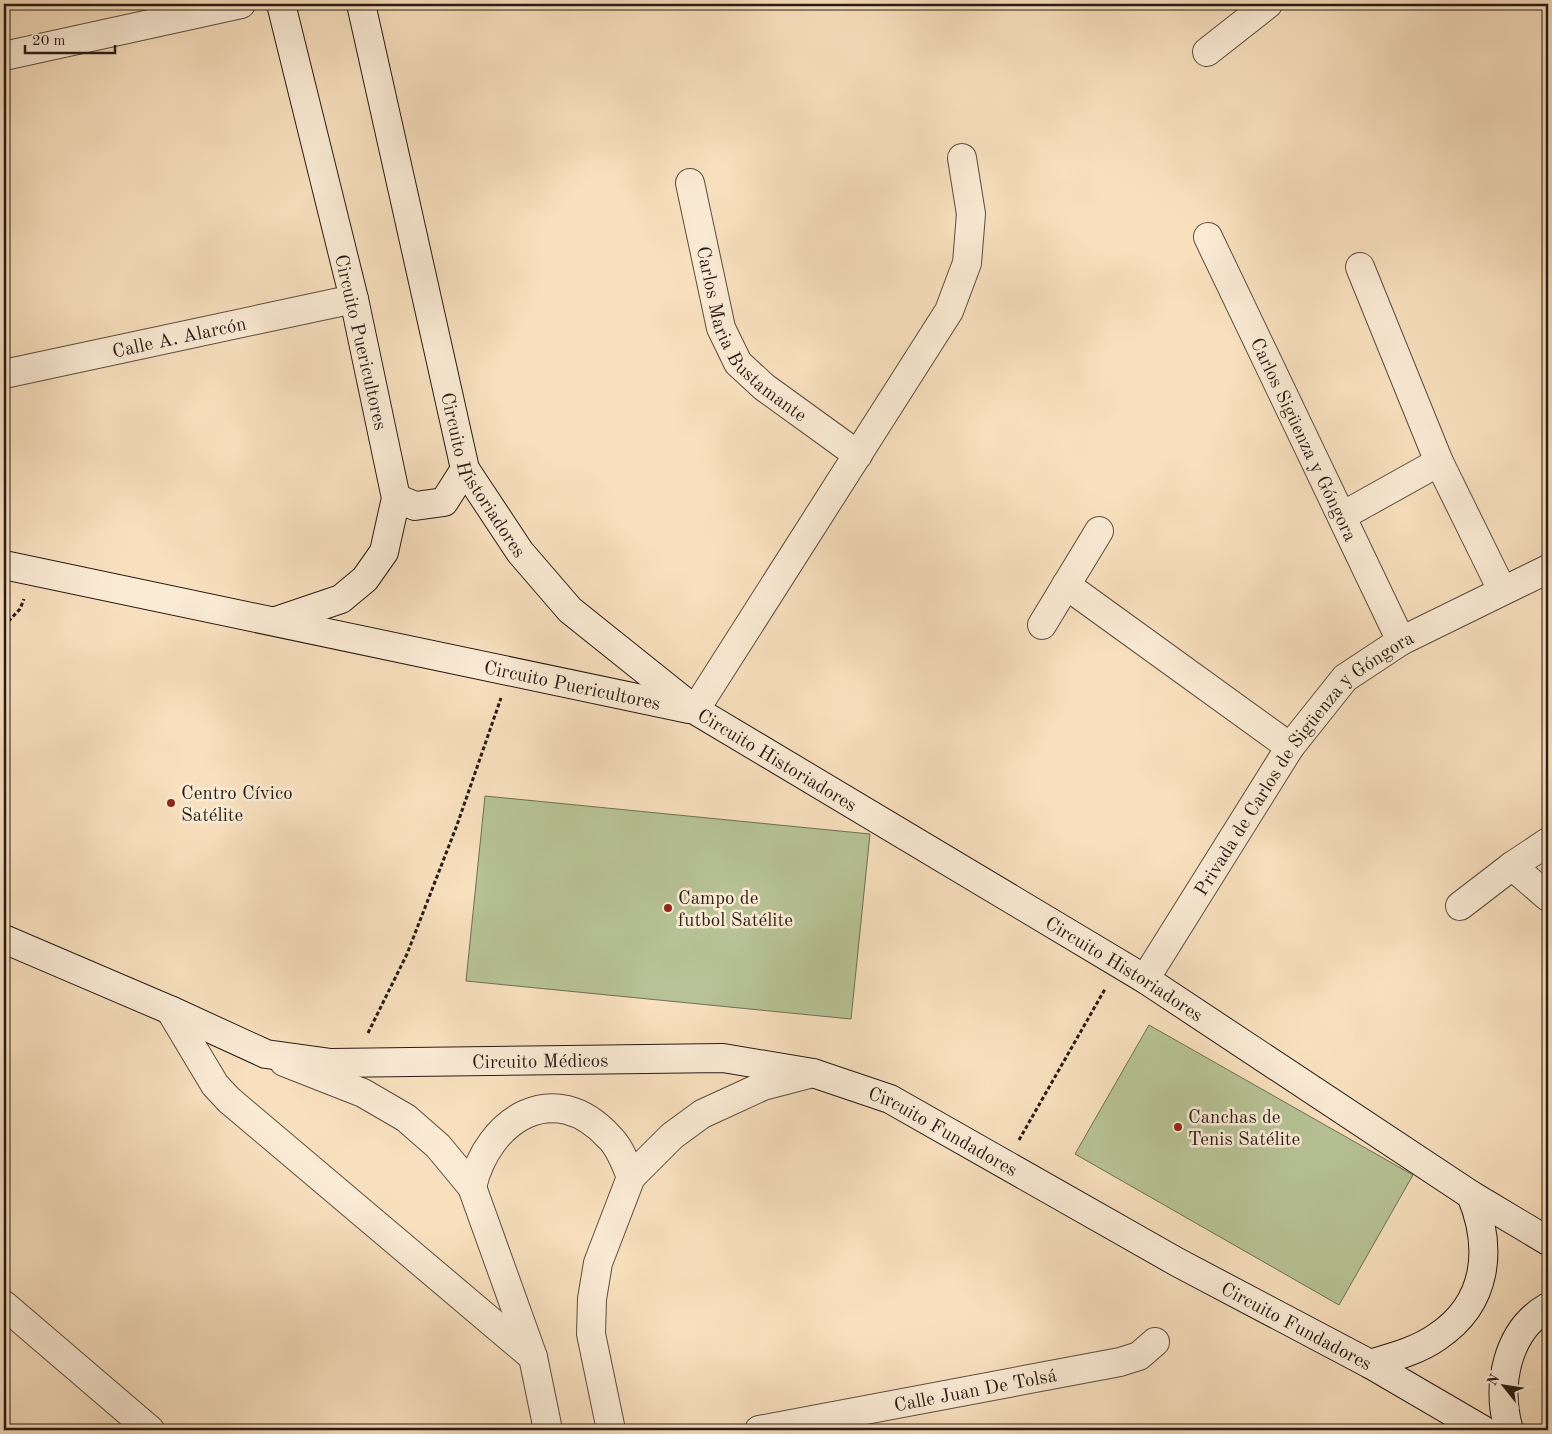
<svg xmlns="http://www.w3.org/2000/svg" width="1552" height="1434" viewBox="0 0 1552 1434" font-family="'Old Standard TT',serif">
  <style>
    .green { fill: #b7c396; stroke: #706f55 }
    .lines { fill: none; stroke-linecap: round; stroke-linejoin: round }
    .street-casing { stroke: #5c4c3e; stroke-width: 30 }
    .secondary-casing { stroke: #281b14; stroke-width: 30 }
    .path { stroke: #281b14; stroke-width: 3; stroke-dasharray: 4 2.5; stroke-linecap: butt }
    .street { stroke: #faebd5; stroke-width: 28 }
    .secondary { stroke: #faebd5; stroke-width: 28 }
    .poi-dot { fill: #8f2418; stroke: #faebd5; stroke-width: 2 }
    .labels { text-anchor: middle; stroke-width: 5; stroke-linejoin: round; paint-order: stroke }
    .street-label { font-size: 19px; fill: #281b14; stroke: #faebd5 }
    .poi-label { font-size: 19px; fill: #281b14; stroke: #faebd5; text-anchor: start }
  </style>
  <rect width="100%" height="100%" fill="#f8e0be"/>
  <filter id="stains"><feTurbulence type="fractalNoise" baseFrequency=".004" numOctaves="4"/><feColorMatrix values="0 0 0 0 .2 0 0 0 0 .09 0 0 0 0 .02 0 0 0 .5 -.17"/></filter>
  <radialGradient id="worn" r=".72"><stop offset=".6" stop-color="#630" stop-opacity="0"/><stop offset="1" stop-color="#630" stop-opacity=".3"/></radialGradient>
  <g class="green">
    <path d="M485,796L870,834L851,1019L466,981Z"/>
    <path d="M1149,1025L1413,1175L1339,1305L1075,1154Z"/>
  </g>
  <g class="lines">
    <g class="street-casing">
      <g id="street">
        <path d="M1207,52L1268,4"/>
        <path d="M4,56L241,4"/>
        <path id="s1" d="M690,183L721,328L738,363L764,387L858,455"/>
        <path id="s2" d="M1208,237L1401,641"/>
        <path d="M1360,267L1439,462L1502,590"/>
        <path id="s3" d="M4,374L354,299"/>
        <path d="M1342,516L1439,462"/>
        <path d="M1066,585L1290,747"/>
        <path d="M1042,625L1099,531"/>
        <path d="M695,710L949,311L967,263L971,214L962,158"/>
        <path d="M1512,866L1548,897"/>
        <path d="M1460,906L1512,866L1548,842"/>
        <path id="s4" d="M1145,979L1290,747L1345,678L1401,641L1548,569"/>
        <path d="M170,1010L215,1085L229,1100L533,1357"/>
        <path d="M284,1062L363,1093L406,1118L438,1146L472,1187L533,1357L548,1430"/>
        <path d="M472,1187C488,1119 554,1077 609,1137C620,1147 625,1163 631,1177"/>
        <path d="M4,1305L150,1430"/>
        <path d="M611,1430L591,1334L592,1299L598,1263L631,1177L672,1136L702,1114L763,1086L813,1073"/>
        <path id="s5" d="M759,1430L1120,1362L1139,1356L1155,1342"/>
      </g>
    </g>
    <g class="secondary-casing">
      <g id="secondary">
        <path id="s6" d="M361,4L465,469L520,552L570,610L695,710L1145,979L1471,1195L1548,1241"/>
        <path d="M396,498L415,506L444,502L465,469"/>
        <path id="s7" d="M4,565L689,709"/>
        <path d="M276,621L341,599L365,579L384,552L396,498L354,299L281,4"/>
        <path id="s8" d="M4,939L170,1010L266,1054L331,1063L723,1058L813,1073L890,1099L1177,1262L1370,1364L1483,1430"/>
        <path d="M1370,1364C1393,1357 1417,1351 1437,1337C1488,1303 1493,1248 1471,1195"/>
        <path d="M1509,1430C1496,1387 1506,1331 1548,1307"/>
      </g>
    </g>
    <g class="path">
      <path d="M4,626L20,609L24,599"/>
      <path d="M368,1033L407,954L457,825L501,698"/>
      <path d="M1019,1140L1105,989"/>
    </g>
    <use href="#street" class="street"/>
    <use href="#secondary" class="secondary"/>
  </g>
  <g class="poi-dot">
    <circle cx="171" cy="803" r="5"/>
    <circle cx="668" cy="908" r="5"/>
    <circle cx="1178" cy="1127" r="5"/>
  </g>
  <g class="labels">
    <g class="street-label">
      <text dy="7" stroke="none"><textPath href="#s1" startOffset="169">Carlos Maria Bustamante</textPath></text>
      <text dy="7" stroke="none"><textPath href="#s3" startOffset="179">Calle A. Alarcón</textPath></text>
      <text transform="translate(362 342) rotate(77)" y="7">Circuito Puericultores</text>
      <text dy="7" stroke="none"><textPath href="#s2" startOffset="224">Carlos Sigüenza y Góngora</textPath></text>
      <text dy="7" stroke="none"><textPath href="#s6" startOffset="489">Circuito Historiadores</textPath></text>
      <text dy="7" stroke="none"><textPath href="#s7" startOffset="581">Circuito Puericultores</textPath></text>
      <text dy="7" stroke="none"><textPath href="#s6" startOffset="909">Circuito Historiadores</textPath></text>
      <text dy="7" stroke="none"><textPath href="#s4" startOffset="271">Privada de Carlos de Sigüenza y Góngora</textPath></text>
      <text dy="7" stroke="none"><textPath href="#s6" startOffset="1314">Circuito Historiadores</textPath></text>
      <text dy="7" stroke="none"><textPath href="#s8" startOffset="561">Circuito Médicos</textPath></text>
      <text dy="7" stroke="none"><textPath href="#s8" startOffset="978">Circuito Fundadores</textPath></text>
      <text dy="7" stroke="none"><textPath href="#s8" startOffset="1382">Circuito Fundadores</textPath></text>
      <text dy="7" stroke="none"><textPath href="#s5" startOffset="220">Calle Juan De Tolsá</textPath></text>
    </g>
    <g class="poi-label">
      <text x="181" y="799">Centro Cívico<tspan x="181" dy="22">Satélite</tspan></text>
      <text x="678" y="904">Campo de<tspan x="678" dy="22">futbol Satélite</tspan></text>
      <text x="1188" y="1123">Canchas de<tspan x="1188" dy="22">Tenis Satélite</tspan></text>
    </g>
  </g>
  <rect width="1552" height="1434" fill="none" stroke="#f8e0be" stroke-width="20"/>
  <rect x="5" y="5" width="1542" height="1424" fill="none" stroke="#281b14" stroke-width="2.5"/>
  <rect x="10" y="10" width="1532" height="1414" fill="none" stroke="#281b14"/>
  <g transform="translate(1504 1386) rotate(300)" stroke="#faebd5" stroke-width="4" paint-order="stroke">
  <path d="M0-4L9 19L0 12L-9 19Z" fill="#281b14"/>
  <text y="-8" font-size="14" font-weight="bold" text-anchor="middle" fill="#281b14">N</text>
  </g>
  <path d="M25 45v8h90v-8" fill="none" stroke="#281b14" stroke-width="2.5"/>
  <text x="32" y="45" font-size="15" fill="#281b14" stroke="#faebd5" stroke-width="4" paint-order="stroke">20 m</text>
  <rect width="100%" height="100%" filter="url(#stains)"/>
  <rect width="100%" height="100%" fill="url(#worn)"/>
</svg>
